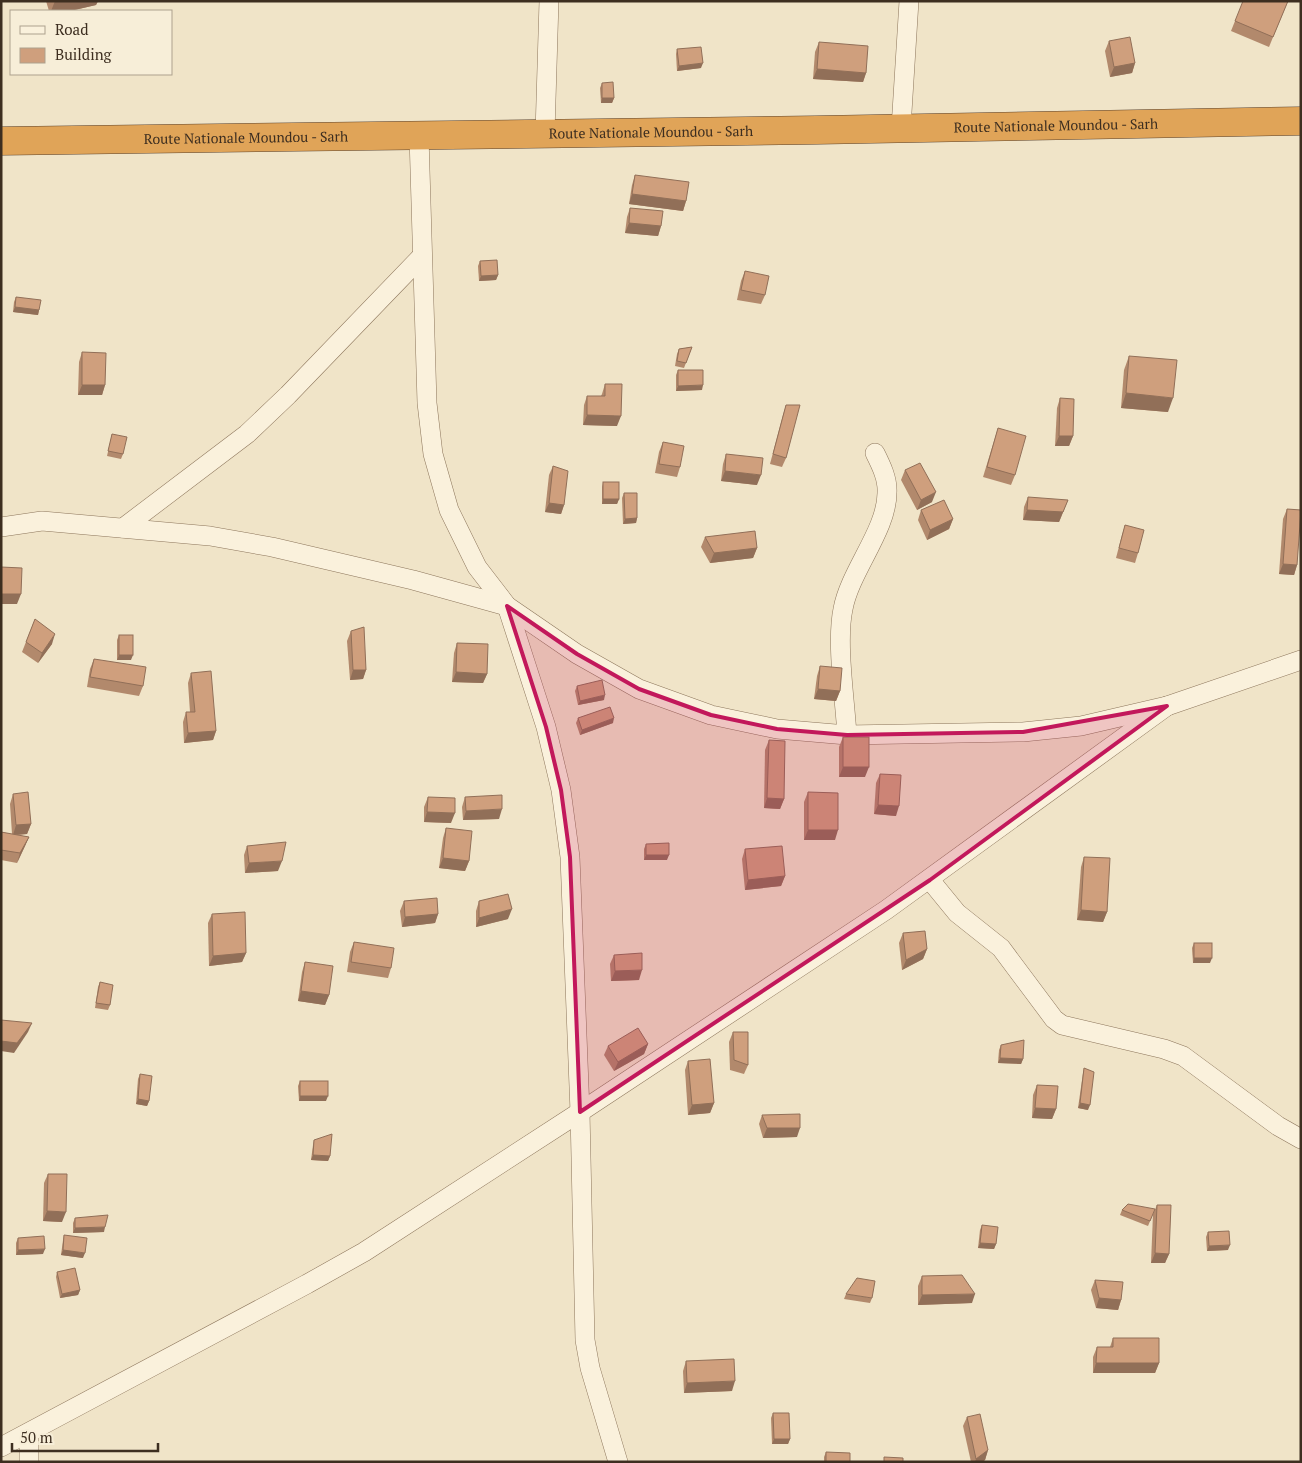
<svg xmlns="http://www.w3.org/2000/svg" width="1302" height="1463" viewBox="0 0 1302 1463" font-family="'PT Serif',serif">
  <style>
    .lines { fill: none; stroke-linecap: round; stroke-linejoin: round }
    .minor-casing { stroke: #8d765c; stroke-width: 20 }
    .highway-casing { stroke: #5b4430; stroke-width: 29 }
    .minor { stroke: #faf1dc; stroke-width: 19 }
    .highway { stroke: #e0a458; stroke-width: 28 }
    .wall { fill: #b2896c }
    .shaded-wall { fill: #916f58 }
    .building { fill: #cf9f7d; stroke: #916f58 }
    .marked { fill: #c2185b; fill-opacity: 0.2; stroke: #c2185b; stroke-width: 4; stroke-linejoin: round }
    .labels { text-anchor: middle; stroke-width: 4; stroke-linejoin: round; paint-order: stroke }
    .street-label { font-size: 14px; fill: #3d2e20; stroke: #f7eed8 }
  </style>
  <rect width="100%" height="100%" fill="#f0e4c8"/>
  <g class="lines">
    <g class="minor-casing">
      <g id="minor">
        <path d="M901,128L909,1"/>
        <path d="M545,133L549,1"/>
        <path d="M419,136L427,403L433,454L449,510L477,567L507,606L577,654L639,689L711,715L777,729L847,735L1023,732L1081,726L1167,706L1301,660"/>
        <path d="M1,527L42,521L210,536L272,547L413,580L507,606"/>
        <path d="M123,528L247,434L288,395L422,256"/>
        <path d="M507,606L546,727L561,790L570,857L580,1112L585,1340L590,1368L618,1462"/>
        <path d="M847,735C845,700 836,642 843,609C850,571 887,530 887,493C888,479 881,465 875,453"/>
        <path d="M930,880L957,913L1001,948L1054,1019L1062,1025L1164,1049L1183,1056L1278,1126L1301,1139"/>
        <path d="M1,1447L307,1284L364,1252L580,1112L886,910L1167,706"/>
        <path d="M29,1462V1433"/>
      </g>
    </g>
    <g class="highway-casing">
      <g id="highway">
        <path id="s1" d="M1,141L817,130L1301,121"/>
      </g>
    </g>
    <use href="#minor" class="minor"/>
    <use href="#highway" class="highway"/>
  </g>
  <g class="wall">
    <path d="M46,1H98L96,5L70,11H49Z"/>
    <path d="M1288,1L1269,47L1231,31L1235,21Z"/>
    <path d="M1109,41L1135,63L1132,73L1110,77L1105,51Z"/>
    <path d="M819,42L866,73L863,82L813,79L815,52Z"/>
    <path d="M677,49L701,68L677,71L676,54Z"/>
    <path d="M602,83L614,98L612,103H601L600,88Z"/>
    <path d="M635,175L686,201L683,211L629,204L632,185Z"/>
    <path d="M630,208L661,226L658,236L625,233L627,217Z"/>
    <path d="M480,261L498,275L496,280L479,281L478,266Z"/>
    <path d="M745,271L765,295L761,304L737,300L741,281Z"/>
    <path d="M16,297L39,310L38,315L13,312L14,302Z"/>
    <path d="M692,347L684,368L675,366L677,354L679,349Z"/>
    <path d="M82,352L105,385L102,395H78L79,362Z"/>
    <path d="M1129,356L1168,412L1121,408L1124,370Z"/>
    <path d="M678,370L702,390L676,391V375Z"/>
    <path d="M605,384L617,426L583,425L584,405L587,396H601L602,394Z"/>
    <path d="M1060,398L1073,436L1069,446H1055L1057,408Z"/>
    <path d="M786,405V458L782,467L770,464L783,415Z"/>
    <path d="M998,428L1015,475L1011,485L983,477Z"/>
    <path d="M112,434L123,454L121,459L107,456Z"/>
    <path d="M663,442L680,467L677,477L655,473L659,452Z"/>
    <path d="M726,454L757,485L721,481L723,464Z"/>
    <path d="M553,466L564,505L561,514L545,512L549,475Z"/>
    <path d="M905,470L932,502L917,510L901,480Z"/>
    <path d="M603,482L619,499L617,504H602V487Z"/>
    <path d="M624,493L637,518L636,523L623,524L622,498Z"/>
    <path d="M1028,497L1064,510L1059,522L1023,520L1024,507Z"/>
    <path d="M1287,509L1297,565L1294,575L1279,574L1283,519Z"/>
    <path d="M921,510L953,519L949,529L927,540L918,520Z"/>
    <path d="M1125,525L1138,553L1135,563L1116,558L1122,535Z"/>
    <path d="M705,537L757,548L753,558L710,563L701,547Z"/>
    <path d="M35,619L52,644L38,663L22,652Z"/>
    <path d="M351,631L366,670L363,679L350,680L347,641Z"/>
    <path d="M119,635L131,660H117V640Z"/>
    <path d="M457,643L487,674L483,683L452,682L454,653Z"/>
    <path d="M94,659L143,686L139,696L87,687L90,669Z"/>
    <path d="M820,666L840,691L836,701L814,699L817,676Z"/>
    <path d="M191,673L216,731L213,740L184,743L183,722L186,712H190L188,683Z"/>
    <path d="M577,686L604,700L578,705L575,691Z"/>
    <path d="M578,718L613,723L580,735L576,723Z"/>
    <path d="M843,737L865,777H839V747Z"/>
    <path d="M769,740L784,799L780,809L764,808L765,750Z"/>
    <path d="M880,774L896,816L874,814L876,783Z"/>
    <path d="M808,792L835,840H804V802Z"/>
    <path d="M13,794L31,824L27,834L17,835L29,837L25,846L17,863L1,860V832L12,834L10,804Z"/>
    <path d="M428,797L451,823L424,822V807Z"/>
    <path d="M465,797L499,819L463,820L462,807Z"/>
    <path d="M446,828L469,861L465,871L439,868L443,838Z"/>
    <path d="M646,844L667,860H644V849Z"/>
    <path d="M247,846L278,871L245,873L244,855Z"/>
    <path d="M745,849L785,876L781,886L745,890L742,859Z"/>
    <path d="M1084,857L1107,912L1103,922L1077,920L1081,867Z"/>
    <path d="M404,901L438,914L435,923L402,927L400,911Z"/>
    <path d="M479,901L508,919L476,927V911Z"/>
    <path d="M212,914L246,953L242,962L209,966L208,923Z"/>
    <path d="M903,933L927,949L923,959L902,970L899,943Z"/>
    <path d="M354,942L391,968L388,978L347,972L350,952Z"/>
    <path d="M1194,943L1210,963H1193L1192,948Z"/>
    <path d="M614,955L639,980L611,981L610,964Z"/>
    <path d="M305,962L329,995L325,1005L298,1001L302,972Z"/>
    <path d="M100,982L110,1005L108,1010L95,1008L98,987Z"/>
    <path d="M733,1032L748,1065L744,1074L730,1070L729,1042Z"/>
    <path d="M648,1044L644,1054L614,1071L604,1055L608,1046Z"/>
    <path d="M1001,1045L1023,1059L1021,1064L998,1063L999,1050Z"/>
    <path d="M688,1061L714,1103L710,1113L688,1115L685,1070Z"/>
    <path d="M1084,1068L1088,1110L1078,1108L1083,1073Z"/>
    <path d="M140,1074L149,1101L147,1106L136,1104L138,1079Z"/>
    <path d="M300,1081L326,1101H299L298,1086Z"/>
    <path d="M1037,1085L1056,1109L1052,1119L1032,1118L1033,1095Z"/>
    <path d="M762,1115L797,1137L763,1138L759,1124Z"/>
    <path d="M314,1140L330,1156L328,1161L311,1160L313,1145Z"/>
    <path d="M48,1174L62,1222L43,1221L44,1183Z"/>
    <path d="M1157,1205L1169,1254L1165,1263H1151L1153,1214Z"/>
    <path d="M1155,1209L1148,1226L1120,1215L1122,1210Z"/>
    <path d="M75,1218L104,1232L73,1233V1223Z"/>
    <path d="M982,1225L996,1244L994,1249L978,1248L980,1230Z"/>
    <path d="M1208,1232L1228,1250L1207,1251L1206,1237Z"/>
    <path d="M64,1235L83,1258L61,1255L63,1240Z"/>
    <path d="M18,1238L43,1254L16,1255V1243Z"/>
    <path d="M57,1272L80,1290L78,1295L60,1298L56,1277Z"/>
    <path d="M922,1276L972,1303L918,1305V1286Z"/>
    <path d="M1095,1280L1121,1300L1118,1310L1096,1308L1091,1290Z"/>
    <path d="M846,1294L872,1298L870,1303L844,1299Z"/>
    <path d="M1113,1338L1159,1363L1155,1373H1093V1357L1097,1347H1110Z"/>
    <path d="M686,1361L732,1391L684,1393L683,1371Z"/>
    <path d="M773,1413L790,1439L788,1444H772L771,1418Z"/>
    <path d="M967,1417L988,1450L985,1460L982,1462H971L963,1426Z"/>
    <path d="M826,1452L850,1462H824V1457Z"/>
  </g>
  <g class="shaded-wall">
    <path d="M55,1H98L96,5L70,11H51Z"/>
    <path d="M703,63L701,68L677,71L679,66Z"/>
    <path d="M1135,63L1132,73L1110,77L1114,67Z"/>
    <path d="M817,69L866,73L863,82L813,79Z"/>
    <path d="M602,98H614L612,103H601Z"/>
    <path d="M632,194L686,201L683,211L629,204Z"/>
    <path d="M629,223L661,226L658,236L625,233Z"/>
    <path d="M498,275L496,280L479,281L481,276Z"/>
    <path d="M15,307L39,310L38,315L13,312Z"/>
    <path d="M82,385H105L102,395H78Z"/>
    <path d="M703,385L702,390L676,391L678,386Z"/>
    <path d="M1126,393L1173,398L1168,412L1121,408Z"/>
    <path d="M587,415L621,416L617,426L583,425Z"/>
    <path d="M1059,436H1073L1069,446H1055Z"/>
    <path d="M725,471L761,475L757,485L721,481Z"/>
    <path d="M936,492L932,502L917,510L921,500Z"/>
    <path d="M603,499H619L617,504H602Z"/>
    <path d="M1068,500L1059,522L1023,520L1027,510Z"/>
    <path d="M549,503L564,505L561,514L545,512Z"/>
    <path d="M637,518L636,523L623,524L625,519Z"/>
    <path d="M953,519L949,529L927,540L930,530Z"/>
    <path d="M757,548L753,558L710,563L714,553Z"/>
    <path d="M1283,564L1297,565L1294,575L1279,574Z"/>
    <path d="M1,594H21L17,604H1Z"/>
    <path d="M55,634L52,644L38,663L42,653Z"/>
    <path d="M119,655H133L131,660H117Z"/>
    <path d="M353,670H366L363,679L350,680Z"/>
    <path d="M456,672L487,674L483,683L452,682Z"/>
    <path d="M818,689L840,691L836,701L814,699Z"/>
    <path d="M605,695L604,700L578,705L580,701Z"/>
    <path d="M614,718L613,723L580,735L582,730Z"/>
    <path d="M216,731L213,740L184,743L188,733Z"/>
    <path d="M843,767H869L865,777H839Z"/>
    <path d="M767,798L784,799L780,809L764,808Z"/>
    <path d="M878,805L899,806L896,816L874,814Z"/>
    <path d="M502,809L499,819L463,820L466,811Z"/>
    <path d="M427,812L455,813L451,823L424,822Z"/>
    <path d="M31,824L27,834L13,835L16,825Z"/>
    <path d="M808,830H838L835,840H804Z"/>
    <path d="M29,837L25,846L17,863L20,853Z"/>
    <path d="M646,855H669L667,860H644Z"/>
    <path d="M443,858L469,861L465,871L439,868Z"/>
    <path d="M282,861L278,871L245,873L249,863Z"/>
    <path d="M785,876L781,886L745,890L748,880Z"/>
    <path d="M512,909L508,919L476,927L479,918Z"/>
    <path d="M1081,910L1107,912L1103,922L1077,920Z"/>
    <path d="M438,914L435,923L402,927L405,917Z"/>
    <path d="M927,949L923,959L902,970L906,960Z"/>
    <path d="M246,953L242,962L209,966L213,956Z"/>
    <path d="M1194,958H1212L1210,963H1193Z"/>
    <path d="M642,970L639,980L611,981L615,971Z"/>
    <path d="M301,991L329,995L325,1005L298,1001Z"/>
    <path d="M32,1023L28,1032L14,1053L1,1051V1041Z"/>
    <path d="M648,1044L644,1054L614,1071L618,1062Z"/>
    <path d="M1000,1058L1023,1059L1021,1064L998,1063Z"/>
    <path d="M300,1096H328L326,1101H299Z"/>
    <path d="M138,1099L149,1101L147,1106L136,1104Z"/>
    <path d="M714,1103L710,1113L688,1115L692,1105Z"/>
    <path d="M1080,1103L1090,1105L1088,1110L1078,1108Z"/>
    <path d="M1035,1108L1056,1109L1052,1119L1032,1118Z"/>
    <path d="M767,1128H800L797,1137L763,1138Z"/>
    <path d="M313,1155L330,1156L328,1161L311,1160Z"/>
    <path d="M47,1211L66,1212L62,1222L43,1221Z"/>
    <path d="M105,1227L104,1232L73,1233L75,1228Z"/>
    <path d="M980,1243L996,1244L994,1249L978,1248Z"/>
    <path d="M1230,1245L1228,1250L1207,1251L1209,1246Z"/>
    <path d="M45,1249L43,1254L16,1255L18,1250Z"/>
    <path d="M63,1250L85,1253L83,1258L61,1255Z"/>
    <path d="M1155,1253L1169,1254L1165,1263H1151Z"/>
    <path d="M80,1290L78,1295L60,1298L62,1294Z"/>
    <path d="M975,1294L972,1303L918,1305L922,1295Z"/>
    <path d="M1099,1298L1121,1300L1118,1310L1096,1308Z"/>
    <path d="M1096,1363H1159L1155,1373H1093Z"/>
    <path d="M735,1381L732,1391L684,1393L687,1383Z"/>
    <path d="M774,1439H790L788,1444H772Z"/>
    <path d="M988,1450L985,1460L982,1462H975L976,1459Z"/>
  </g>
  <g class="building">
    <path d="M1243,1H1288L1273,37L1235,21Z"/>
    <path d="M1130,37L1135,63L1114,67L1109,41Z"/>
    <path d="M819,42L868,46L866,73L817,69Z"/>
    <path d="M701,47L703,63L679,66L677,49Z"/>
    <path d="M613,82L614,98H602V83Z"/>
    <path d="M635,175L689,182L686,201L632,194Z"/>
    <path d="M630,208L663,211L661,226L629,223Z"/>
    <path d="M497,260L498,275L481,276L480,261Z"/>
    <path d="M745,271L769,276L765,295L741,290Z"/>
    <path d="M16,297L41,300L39,310L15,307Z"/>
    <path d="M692,347L686,363L677,361L679,349Z"/>
    <path d="M82,352L106,353L105,385H82Z"/>
    <path d="M1129,356L1177,360L1173,398L1126,393Z"/>
    <path d="M678,370H703V385L678,386Z"/>
    <path d="M605,384H622L621,416L587,415V396H605Z"/>
    <path d="M1060,398L1074,399L1073,436H1059Z"/>
    <path d="M786,405H800L786,458L773,454Z"/>
    <path d="M998,428L1026,436L1015,475L987,467Z"/>
    <path d="M112,434L127,437L123,454L108,451Z"/>
    <path d="M663,442L684,446L680,467L659,464Z"/>
    <path d="M726,454L763,458L761,475L725,471Z"/>
    <path d="M920,463L936,492L921,500L905,470Z"/>
    <path d="M553,466L568,471L564,505L549,503Z"/>
    <rect x="603" y="482" width="16" height="17"/>
    <path d="M624,493H637V518L625,519Z"/>
    <path d="M1028,497L1068,500L1063,512L1027,510Z"/>
    <path d="M944,500L953,519L930,530L921,510Z"/>
    <path d="M1287,509L1301,510L1297,565L1283,564Z"/>
    <path d="M1125,525L1144,530L1138,553L1119,548Z"/>
    <path d="M755,531L757,548L714,553L705,537Z"/>
    <path d="M1,567L22,568L21,594H1Z"/>
    <path d="M35,619L55,634L42,653L26,642Z"/>
    <path d="M364,627L366,670H353L351,631Z"/>
    <rect x="119" y="635" width="14" height="20"/>
    <path d="M457,643L488,644L487,674L456,672Z"/>
    <path d="M94,659L146,667L143,686L90,677Z"/>
    <path d="M820,666L842,668L840,691L818,689Z"/>
    <path d="M211,671L216,731L188,733L186,712H195L191,673Z"/>
    <path d="M602,680L605,695L580,701L577,686Z"/>
    <path d="M610,707L614,718L582,730L578,718Z"/>
    <rect x="843" y="737" width="26" height="30"/>
    <path d="M769,740L785,741L784,799L767,798Z"/>
    <path d="M880,774L901,775L899,806L878,805Z"/>
    <path d="M28,792L31,824L16,825L13,794Z"/>
    <path d="M808,792L838,793V830H808Z"/>
    <path d="M502,795V809L466,811L465,797Z"/>
    <path d="M428,797L455,798V813L427,812Z"/>
    <path d="M446,828L472,831L469,861L443,858Z"/>
    <path d="M1,832L29,837L20,853L1,850Z"/>
    <path d="M286,842L282,861L249,863L247,846Z"/>
    <path d="M669,843V855H646V844Z"/>
    <path d="M782,846L785,876L748,880L745,849Z"/>
    <path d="M1084,857L1110,858L1107,912L1081,910Z"/>
    <path d="M508,894L512,909L479,918V901Z"/>
    <path d="M437,898L438,914L405,917L404,901Z"/>
    <path d="M245,912L246,953L213,956L212,914Z"/>
    <path d="M925,931L927,949L906,960L903,933Z"/>
    <path d="M354,942L394,948L391,968L351,962Z"/>
    <rect x="1194" y="943" width="18" height="15"/>
    <path d="M642,953V970L615,971L614,955Z"/>
    <path d="M305,962L333,966L329,995L301,991Z"/>
    <path d="M100,982L113,985L110,1005L96,1003Z"/>
    <path d="M1,1020L32,1023L17,1043L1,1041Z"/>
    <path d="M638,1028L648,1044L618,1062L608,1046Z"/>
    <path d="M733,1032H748V1065L734,1060Z"/>
    <path d="M1024,1040L1023,1059L1000,1058L1001,1045Z"/>
    <path d="M710,1059L714,1103L692,1105L688,1061Z"/>
    <path d="M1084,1068L1094,1072L1090,1105L1080,1103Z"/>
    <path d="M140,1074L152,1076L149,1101L138,1099Z"/>
    <rect x="300" y="1081" width="28" height="15"/>
    <path d="M1037,1085L1058,1086L1056,1109L1035,1108Z"/>
    <path d="M800,1114V1128H767L762,1115Z"/>
    <path d="M332,1134L330,1156L313,1155L314,1140Z"/>
    <path d="M48,1174H67L66,1212L47,1211Z"/>
    <path d="M1128,1204L1155,1209L1150,1221L1122,1210Z"/>
    <path d="M1157,1205H1171L1169,1254L1155,1253Z"/>
    <path d="M108,1215L105,1227L75,1228V1218Z"/>
    <path d="M982,1225L998,1227L996,1244L980,1243Z"/>
    <path d="M1229,1231L1230,1245L1209,1246L1208,1232Z"/>
    <path d="M64,1235L87,1238L85,1253L63,1250Z"/>
    <path d="M44,1236L45,1249L18,1250V1238Z"/>
    <path d="M75,1268L80,1290L62,1294L57,1272Z"/>
    <path d="M962,1275L975,1294L922,1295V1276Z"/>
    <path d="M857,1278L875,1281L872,1298L846,1294Z"/>
    <path d="M1095,1280L1123,1282L1121,1300L1099,1298Z"/>
    <path d="M1113,1338H1159V1363H1096L1097,1347H1113Z"/>
    <path d="M734,1359L735,1381L687,1383L686,1361Z"/>
    <path d="M773,1413H789L790,1439H774Z"/>
    <path d="M980,1414L988,1450L976,1459L967,1417Z"/>
    <path d="M826,1452L850,1453V1462H826Z"/>
    <path d="M884,1457L903,1458V1462H884Z"/>
  </g>
  <path class="marked" d="M507,606L577,654L639,689L711,715L777,729L847,735L1023,732L1167,706L930,880L580,1112L570,857L561,790L546,727Z"/>
  <g class="labels">
    <g class="street-label">
      <text dy="5" stroke="none"><textPath href="#s1" startOffset="1055">Route Nationale Moundou - Sarh</textPath></text>
      <text dy="5" stroke="none"><textPath href="#s1" startOffset="650">Route Nationale Moundou - Sarh</textPath></text>
      <text dy="5" stroke="none"><textPath href="#s1" startOffset="245">Route Nationale Moundou - Sarh</textPath></text>
    </g>
  </g>
  <rect width="1302" height="1463" fill="none" stroke="#3d2e20" stroke-width="5"/>
  <rect x="10" y="10" width="162" height="65" fill="#f7eed8" stroke="#ada18e"/>
  <rect x="20" y="26" width="25" height="8" fill="#faf1dc" stroke="#ada18e"/>
  <text x="55" y="35" font-size="15" fill="#3d2e20">Road</text>
  <rect x="20" y="48" width="25" height="15" fill="#cf9f7d" stroke="#ada18e"/>
  <text x="55" y="60" font-size="15" fill="#3d2e20">Building</text>
  <path d="M12 1443v8h146v-8" fill="none" stroke="#3d2e20" stroke-width="2.5"/>
  <text x="20" y="1443" font-size="15" fill="#3d2e20" stroke="#f7eed8" stroke-width="4" paint-order="stroke">50 m</text>
</svg>
